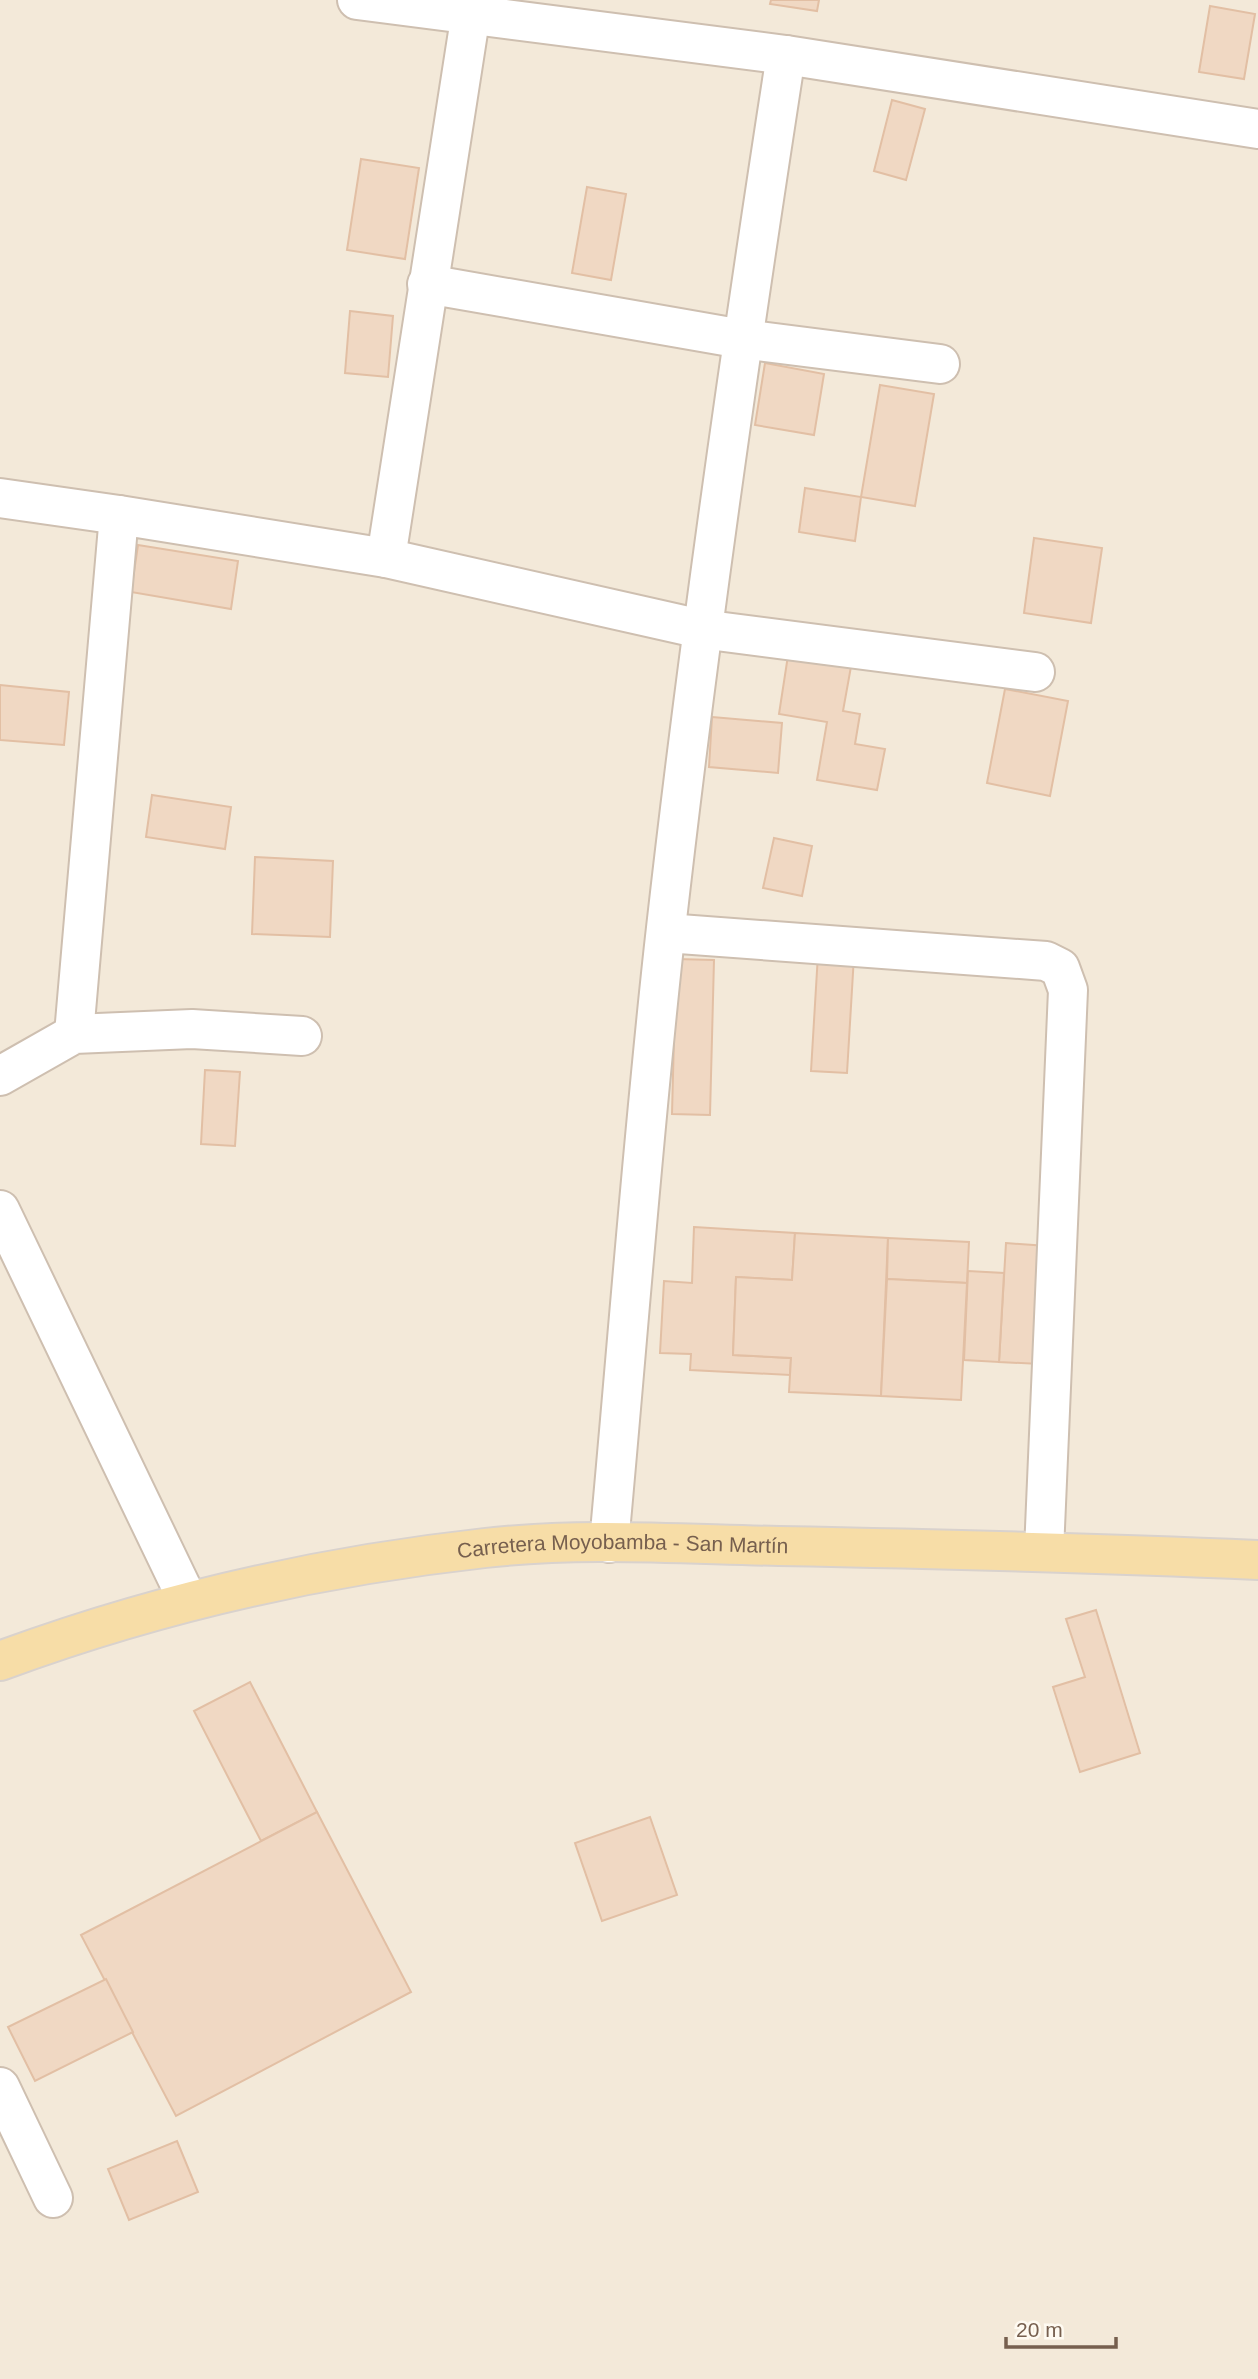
<svg xmlns="http://www.w3.org/2000/svg" width="1258" height="2379" viewBox="0 0 1258 2379" font-family="Arial,sans-serif">
  <style>
    .residential { fill: #f3e9d9 }
    .building { fill: #f0d8c3; stroke: #e2bfa4; stroke-width: 2 }
    .lines { fill: none; stroke-linecap: round; stroke-linejoin: round }
    .street-casing { stroke: #cebfb0; stroke-width: 42 }
    .primary-casing { stroke: #d9d2cd; stroke-width: 42 }
    .street { stroke: #fff; stroke-width: 38 }
    .primary { stroke: #f7dda7; stroke-width: 38 }
    .labels { text-anchor: middle; stroke-width: 5; stroke-linejoin: round; paint-order: stroke }
    .street-label { font-size: 21px; fill: #765f4e; stroke: #fefaf1 }
  </style>
  <rect width="100%" height="100%" fill="#fcf6eb"/>
  <rect class="residential" x="0" y="0" width="1258" height="2379"/>
  <g class="building">
    <path d="M771,0H819L817,11L770,4Z"/>
    <path d="M1210,6L1255,14L1244,79L1199,72Z"/>
    <path d="M892,100L925,109L906,180L874,171Z"/>
    <path d="M361,159L419,168L405,259L347,250Z"/>
    <path d="M587,187L626,194L611,280L572,273Z"/>
    <path d="M350,311L393,316L388,377L345,373Z"/>
    <path d="M765,363L824,374L814,435L755,425Z"/>
    <path d="M880,385L934,394L915,506L861,497Z"/>
    <path d="M805,488L861,497L855,541L799,532Z"/>
    <path d="M1034,538L1102,548L1091,623L1024,613Z"/>
    <path d="M138,545L238,561L231,609L131,592Z"/>
    <path d="M789,649L852,661L843,711L860,714L855,744L885,749L877,790L817,780L827,722L779,714Z"/>
    <path d="M0,685L69,692L64,745L0,740Z"/>
    <path d="M1005,689L1068,701L1050,796L987,783Z"/>
    <path d="M712,717L782,723L778,773L709,767Z"/>
    <path d="M152,795L231,807L225,849L146,837Z"/>
    <path d="M774,838L812,846L802,896L763,888Z"/>
    <path d="M255,857L333,861L330,937L252,934Z"/>
    <path d="M818,954L854,956L847,1073L811,1071Z"/>
    <path d="M676,959L714,960L710,1115L672,1114Z"/>
    <path d="M205,1070L240,1072L235,1146L201,1144Z"/>
    <path d="M694,1227L795,1233L792,1280L736,1277L733,1355L791,1358L790,1375L690,1370L691,1354L660,1353L664,1281L692,1283Z"/>
    <path d="M795,1233L888,1238L881,1396L789,1392L791,1358L733,1355L736,1277L792,1280Z"/>
    <path d="M888,1238L969,1242L967,1283L887,1279Z"/>
    <path d="M1006,1243L1047,1246L1040,1364L999,1362Z"/>
    <path d="M968,1271L1004,1273L999,1362L964,1360Z"/>
    <path d="M887,1279L967,1283L961,1400L881,1396Z"/>
    <path d="M1096,1610L1140,1753L1080,1772L1053,1687L1085,1677L1066,1619Z"/>
    <path d="M250,1682L317,1812L261,1841L194,1711Z"/>
    <path d="M317,1812L411,1992L176,2116L81,1935Z"/>
    <path d="M650,1817L677,1895L602,1921L575,1843Z"/>
    <path d="M106,1979L133,2032L35,2081L8,2027Z"/>
    <path d="M177,2141L198,2192L129,2220L108,2169Z"/>
  </g>
  <g class="lines">
    <g class="street-casing">
      <g id="street">
        <path d="M357,0L786,55L1258,129"/>
        <path d="M427,284L742,339L940,364"/>
        <path d="M0,498L119,515"/>
        <path d="M386,558L701,629L1035,672"/>
        <path d="M666,933L1046,961L1060,968L1068,990L1044,1551"/>
        <path d="M74,1034L119,515L386,558L473,0"/>
        <path d="M0,1076L74,1034L192,1029L302,1036"/>
        <path d="M0,1210L188,1601"/>
        <path d="M609,1543C628,1338 643,1132 666,928C699,636 741,345 786,55"/>
        <path d="M0,2087L53,2198"/>
      </g>
    </g>
    <g class="primary-casing">
      <g id="primary">
        <path id="s1" d="M0,1661C154,1604 321,1566 485,1548C582,1537 681,1544 779,1546C939,1549 1098,1553 1258,1560"/>
      </g>
    </g>
    <use href="#street" class="street"/>
    <use href="#primary" class="primary"/>
  </g>
  <g class="labels">
    <g class="street-label">
      <text dy="7" stroke="none"><textPath href="#s1" startOffset="637">Carretera Moyobamba - San Martín</textPath></text>
    </g>
  </g>
  <path d="M1006 2337v10h110v-10" fill="none" stroke="#765f4e" stroke-width="3.5"/>
  <text x="1016" y="2337" font-size="21" fill="#765f4e" stroke="#fefaf1" stroke-width="5" paint-order="stroke">20 m</text>
</svg>
